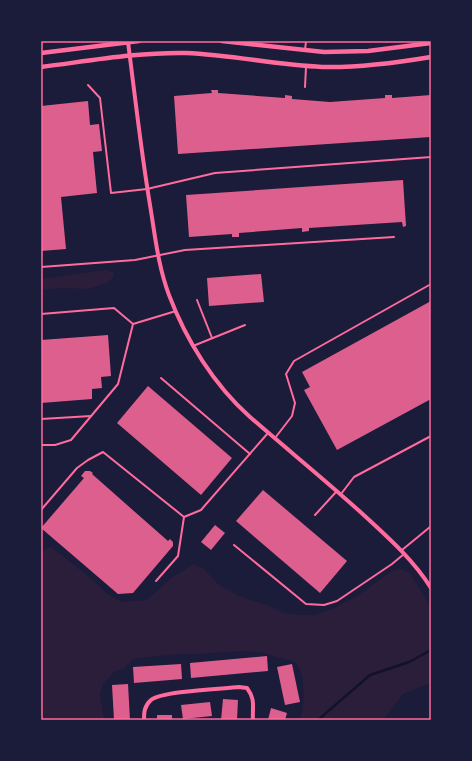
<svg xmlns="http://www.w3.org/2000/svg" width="472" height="761" viewBox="0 0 472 761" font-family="'IBM Plex Sans',sans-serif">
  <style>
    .green { fill: #2a1e3b }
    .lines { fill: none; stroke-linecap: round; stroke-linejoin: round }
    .stream { stroke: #12122b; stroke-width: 2.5 }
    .building { fill: #dd5f8e }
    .service { stroke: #ff6b9d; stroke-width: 2 }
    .minor { stroke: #ff6b9d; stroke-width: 4 }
    .tertiary { stroke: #ff6b9d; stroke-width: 4.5 }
    .neatline { fill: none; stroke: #ff6b9d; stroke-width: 1.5 }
  </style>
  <rect width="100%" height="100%" fill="#1b1b3a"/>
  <g class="green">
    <path d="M105,270L113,272L114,276L107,283L88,289L61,288L41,290V279Z"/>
    <path d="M51,547L93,580L107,594L122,602L147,600L171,578L194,564L204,569L219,585L239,596L269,606L283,613L299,615H315L334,608L357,596L392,571L401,569L410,573L431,608V683L403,694L383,720H300C304,711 305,682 301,673C300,669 297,665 295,662L260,652L241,651L199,654H178L133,659L124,668L114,672L103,684L100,694L104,720H41V551Z"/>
  </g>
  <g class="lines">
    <path class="stream" d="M318,720L370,675L409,662L431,650"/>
  </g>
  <g class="building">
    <path d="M211,90H218V93L285,98V95L292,96V99L330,102L385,98V95H392V98L431,95V137L178,154L174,96L212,93Z"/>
    <path d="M88,101L90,125L99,124L102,151L93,152L97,193L61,197L66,249L41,251V106Z"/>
    <path d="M403,180L406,226L403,227L402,222L309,228V231L302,232V228L239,233V237H232V234L189,237L186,195Z"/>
    <path d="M261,274L264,302L209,306L207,278Z"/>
    <path d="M431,301V399L337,450L304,390L310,387L302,372Z"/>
    <path d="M108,335L111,376L101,377L102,388L92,389V399L41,403V340Z"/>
    <path d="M148,386L232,458L201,495L117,423Z"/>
    <path d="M85,471H90L93,473L92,474L135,512L168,541L170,539L173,542V546L133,593L118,594L41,528L84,478L81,476Z"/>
    <path d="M263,490L347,561L320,593L236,521Z"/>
    <path d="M215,525L225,533L211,550L201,542Z"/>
    <path d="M267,656L268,671L191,678L190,663Z"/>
    <path d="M181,664L182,679L134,683L133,667Z"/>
    <path d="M292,664L300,702L285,705L277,667Z"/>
    <path d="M128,684L130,720H114L112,685Z"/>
    <path d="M223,699L238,700L237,720H221Z"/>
    <path d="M210,702L212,716L183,719L181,705Z"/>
    <path d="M271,708L287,713L285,720H268Z"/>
    <rect x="157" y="715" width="15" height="5"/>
  </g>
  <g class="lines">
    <g class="service">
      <path d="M305,50L306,41"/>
      <path d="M88,85L100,98L111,193L147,189L215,173L431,157"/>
      <path d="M305,87L306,67"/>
      <path d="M41,267L135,260L185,250L394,237"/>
      <path d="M197,300L212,338"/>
      <path d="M41,314L114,308L133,324"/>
      <path d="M133,324L176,311"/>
      <path d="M193,346L245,325"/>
      <path d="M161,378L250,454"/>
      <path d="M41,419L91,416"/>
      <path d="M275,438L292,416L295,403L286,374L294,361L431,284"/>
      <path d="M41,445H55L71,440L118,384L133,324"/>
      <path d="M341,494L354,477L431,436"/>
      <path d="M41,510L77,468L88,460L103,452L184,517L201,510L268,433"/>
      <path d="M315,515L336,492"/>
      <path d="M234,545L306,604L324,605L337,601L392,564L404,554"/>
      <path d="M402,550L430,527"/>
      <path d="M156,581L178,556L184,517"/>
    </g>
    <g class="minor">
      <path d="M128,42C135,96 141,151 150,205C155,235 158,266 169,295C186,340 214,385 250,417C289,451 329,483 367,518C391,540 414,561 431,588"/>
      <path d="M144,720C144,713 144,706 151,700C162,691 221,689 239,687L247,688C256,700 252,707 253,720"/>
    </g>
    <g class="tertiary">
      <path d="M222,41L324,52L368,51L431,43"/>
      <path d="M41,53L139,41"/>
      <path d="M41,67C89,61 138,52 186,53C232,55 277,65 322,67C359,68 395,63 431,57"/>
    </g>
  </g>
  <rect width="472" height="761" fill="none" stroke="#1b1b3a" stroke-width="84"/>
  <rect x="42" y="42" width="388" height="677" class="neatline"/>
</svg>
